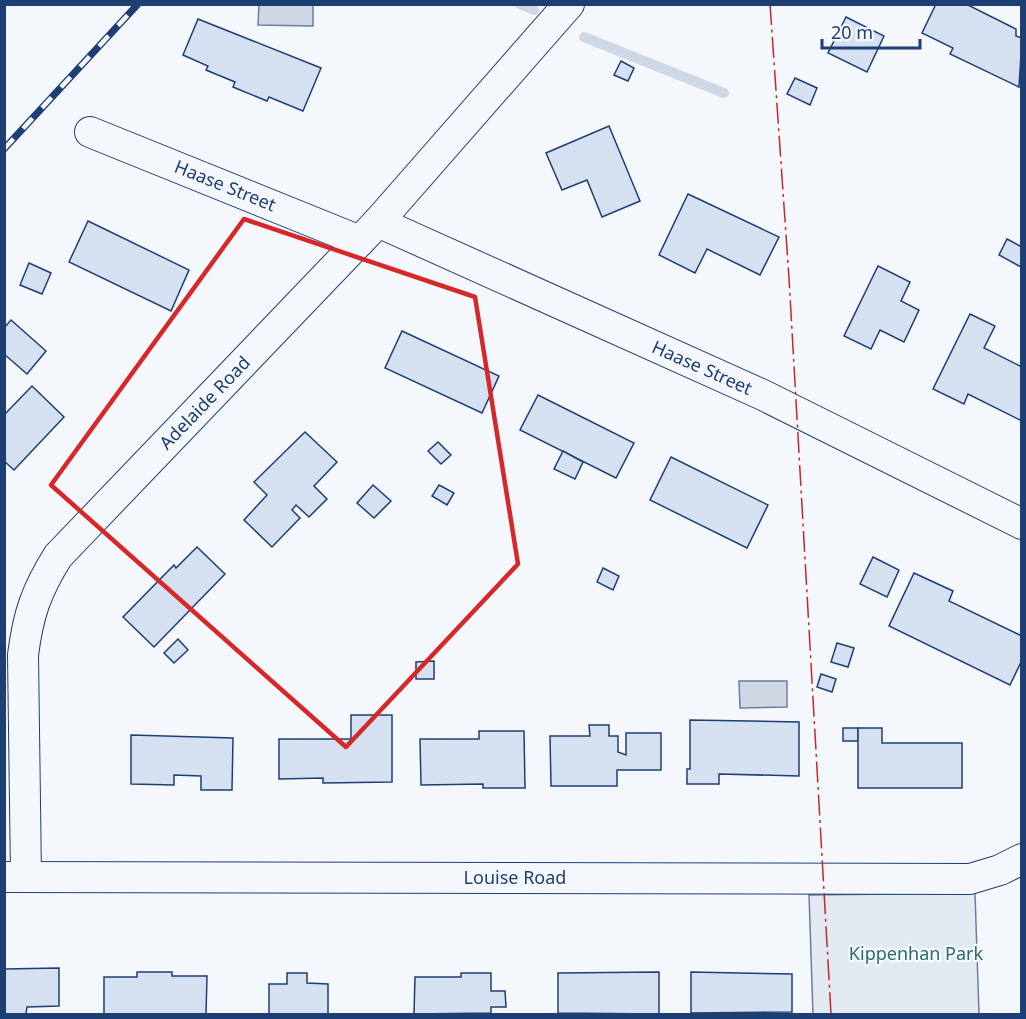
<svg xmlns="http://www.w3.org/2000/svg" width="1026" height="1019" viewBox="0 0 1026 1019" font-family="'Noto Sans',sans-serif">
  <style>
    .green { fill: #e3e9f0; stroke: #687fa3; stroke-width: 1.5 }
    .water { fill: #cfd7e4; stroke: #687fa3; stroke-width: 1.5 }
    .lines { fill: none; stroke-linecap: round; stroke-linejoin: round }
    .stream { stroke: #cfd7e4; stroke-width: 10 }
    .building { fill: #d5e0f0; stroke: #1d3f73; stroke-width: 1.5 }
    .street-casing { stroke: #1d3f73; stroke-width: 32 }
    .street { stroke: #f4f7fb; stroke-width: 30 }
    .rail-casing { stroke: #1d3f73; stroke-width: 7 }
    .rail { stroke: #f4f7fb; stroke-width: 4.5; stroke-dasharray: 14; stroke-linecap: butt }
    .power { stroke: #c62828; stroke-width: 1.5; stroke-dasharray: 21 4.5 3 4.5; stroke-linecap: butt }
    .marked { fill: none; stroke: #d62828; stroke-width: 4.5; stroke-linejoin: round }
    .labels { text-anchor: middle; stroke-width: 4.5; stroke-linejoin: round; paint-order: stroke }
    .street-label { font-size: 18px; fill: #1d3f73; stroke: #f4f7fb }
    .park-label { font-size: 18px; fill: #2c6c60; stroke: #f4f7fb }
  </style>
  <rect width="100%" height="100%" fill="#f4f7fb"/>
  <path class="green" d="M975,893L979,1014H813L809,895Z"/>
  <g class="water">
    <path d="M259,4L313,5V26L258,25Z"/>
    <path d="M739,681H787V707L740,708Z"/>
  </g>
  <g class="lines">
    <g class="stream">
      <path d="M520,4L534,10"/>
      <path d="M584,37L724,93"/>
    </g>
  </g>
  <g class="building">
    <path d="M936,4H966L1016,29V36L1022,38L1019,87L950,54L953,48L922,33Z"/>
    <path d="M846,17L884,36L867,72L828,53Z"/>
    <path d="M198,19L321,68L303,111L269,97L267,101L233,87L235,82L206,70L208,66L183,55Z"/>
    <path d="M621,61L634,68L628,81L614,75Z"/>
    <path d="M795,78L817,88L810,105L787,94Z"/>
    <path d="M609,126L640,201L602,217L587,180L562,190L546,153Z"/>
    <path d="M688,194L779,237L760,275L707,249L695,273L659,255Z"/>
    <path d="M88,221L189,270L171,311L69,262Z"/>
    <path d="M1007,239L1022,247L1021,267L999,255Z"/>
    <path d="M29,263L51,273L42,294L20,285Z"/>
    <path d="M878,266L910,282L901,301L919,310L904,342L880,330L871,349L844,336Z"/>
    <path d="M970,314L995,326L984,348L1022,367V421L968,394L964,404L933,389Z"/>
    <path d="M11,320L46,351L27,374L4,354V328Z"/>
    <path d="M402,331L499,376L482,413L385,368Z"/>
    <path d="M32,386L64,417L14,470L4,461V415Z"/>
    <path d="M538,395L634,443L616,478L520,430Z"/>
    <path d="M305,432L337,462L314,486L327,499L309,517L296,505L292,510L300,518L272,547L244,520L267,495L254,482Z"/>
    <path d="M438,442L451,455L441,464L428,451Z"/>
    <path d="M563,451L583,462L575,479L554,469Z"/>
    <path d="M671,457L768,505L747,548L650,500Z"/>
    <path d="M373,485L391,501L374,518L357,503Z"/>
    <path d="M439,485L454,493L447,505L432,496Z"/>
    <path d="M197,547L225,574L154,647L123,617L174,565L176,568Z"/>
    <path d="M873,557L899,570L887,597L860,584Z"/>
    <path d="M603,568L619,576L613,590L597,582Z"/>
    <path d="M914,573L953,591L949,601L1022,636V660L1010,685L889,626Z"/>
    <path d="M178,639L188,650L174,663L164,653Z"/>
    <path d="M837,643L854,648L848,667L831,662Z"/>
    <path d="M434,661V679H416V662Z"/>
    <path d="M821,674L836,679L832,692L817,687Z"/>
    <path d="M351,715H392V782L323,783V778L279,779V739H351Z"/>
    <path d="M690,720L799,722V776L719,774V784H687V769H690Z"/>
    <path d="M589,725H609V736H618V752L626,755V733H661V770H617V786H551L550,736H590Z"/>
    <rect x="843" y="728" width="15" height="13"/>
    <path d="M858,728H882V743H962V788H858Z"/>
    <path d="M479,731H524L525,788H483V784L421,785L420,739H479Z"/>
    <path d="M131,735L233,738L232,790H201V776L174,775V785L131,784Z"/>
    <path d="M59,968V1006L27,1007L26,1014H4V969Z"/>
    <path d="M137,972H172V976H207L206,1014H104V977H137Z"/>
    <path d="M659,972V1014L558,1013V973Z"/>
    <path d="M691,972L792,974V1012L691,1013Z"/>
    <path d="M287,973H307V983L328,984V1014H269V984H287Z"/>
    <path d="M461,973H491V991H505L506,1007H491V1013L414,1014L415,977H461Z"/>
  </g>
  <g class="lines">
    <g class="street-casing">
      <g id="street">
        <path d="M90,132L360,241"/>
        <path d="M378,222L763,395L1022,524"/>
        <path d="M4,877L970,879L1000,870L1022,859"/>
        <path d="M26,877L23,655C28,615 36,591 58,556L378,222L569,4"/>
      </g>
    </g>
    <use href="#street" class="street"/>
    <g class="rail-casing">
      <path id="rail" d="M4,149L138,4"/>
    </g>
    <use href="#rail" class="rail"/>
    <path class="power" d="M770,4L789,278L831,1014"/>
  </g>
  <path class="marked" d="M244,219L475,297L518,564L346,747L51,485Z"/>
  <g class="labels">
    <g class="street-label">
      <text transform="translate(225 186) rotate(22)" y="6">Haase Street</text>
      <text transform="translate(702 368) rotate(24)" y="6">Haase Street</text>
      <text transform="translate(205 403) rotate(-46)" y="6">Adelaide Road</text>
      <text x="515" y="884">Louise Road</text>
    </g>
    <g class="park-label">
      <text x="916" y="960">Kippenhan Park</text>
    </g>
  </g>
  <rect width="1026" height="1019" fill="none" stroke="#1d3f73" stroke-width="12"/>
  <path d="M822 39v9h98v-9" fill="none" stroke="#1d3f73" stroke-width="3"/>
  <text x="831" y="39" font-size="18" fill="#1d3f73" stroke="#f4f7fb" stroke-width="4.5" paint-order="stroke">20 m</text>
</svg>
